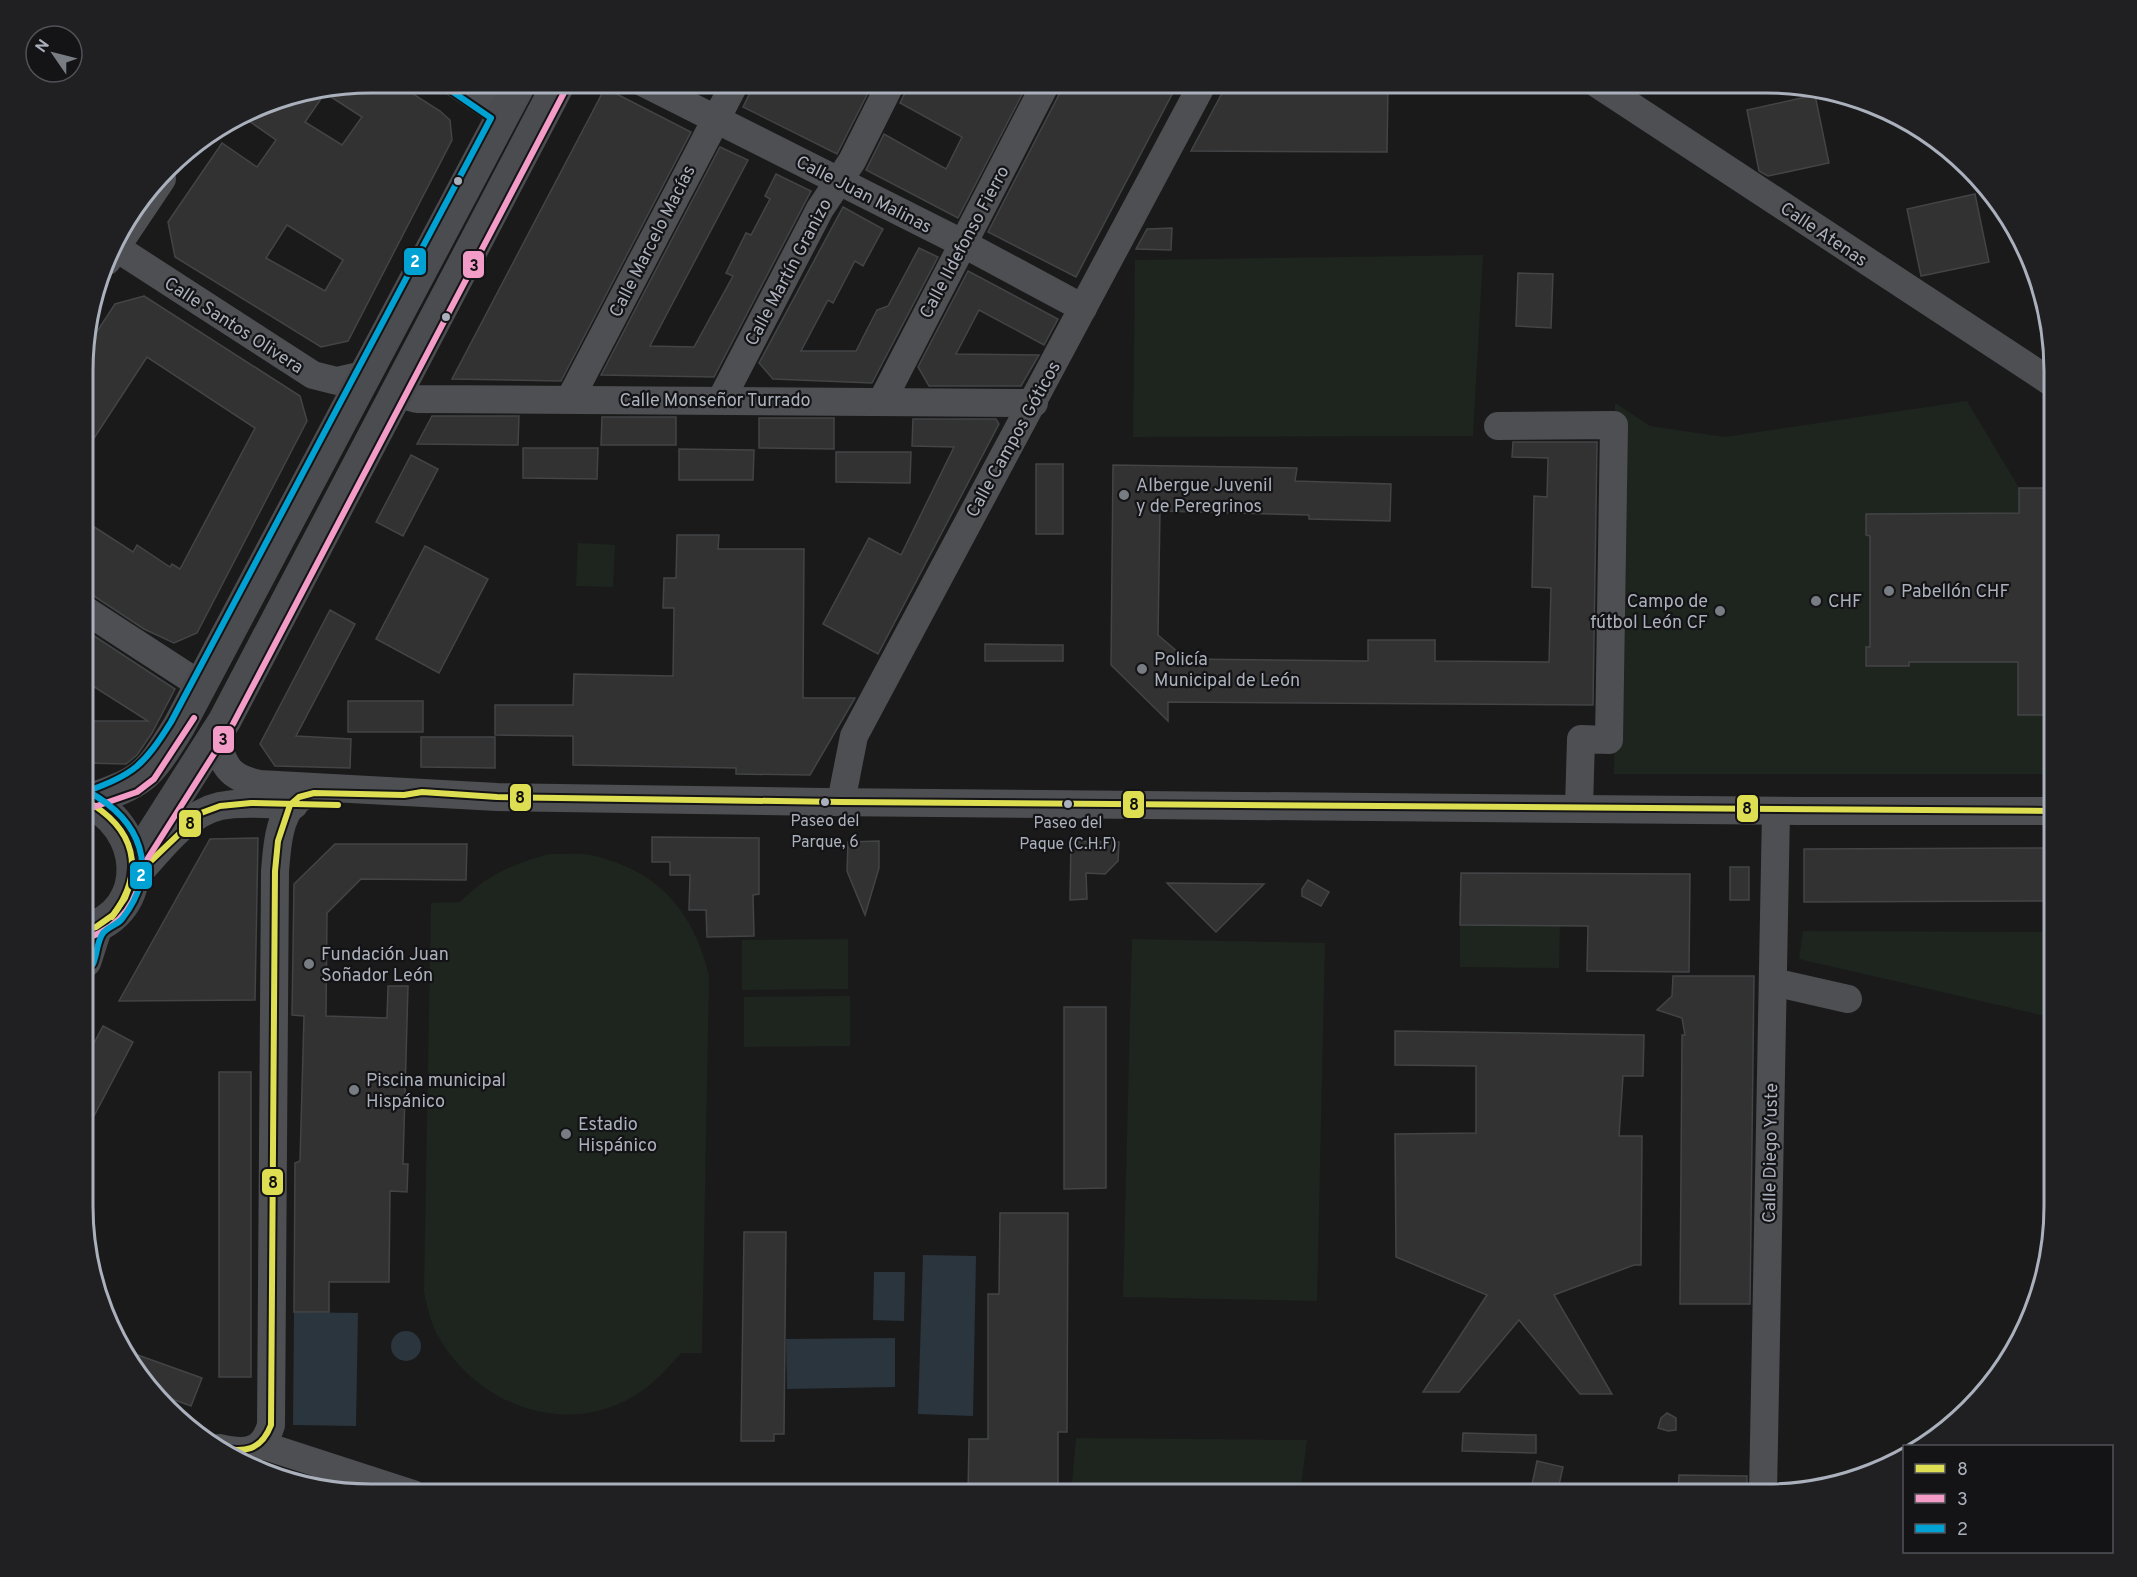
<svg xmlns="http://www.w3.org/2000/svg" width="2137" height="1577" viewBox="0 0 2137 1577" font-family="Overpass,sans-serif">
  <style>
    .green { fill: #1d251e }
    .water { fill: #2b353d }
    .building { fill: #323232; stroke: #434446; stroke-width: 1.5; fill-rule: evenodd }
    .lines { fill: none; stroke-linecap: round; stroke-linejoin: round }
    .minor { stroke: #4e4f53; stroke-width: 28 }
    .highway { stroke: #4b4c50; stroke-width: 33 }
    .bus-1-casing { stroke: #141416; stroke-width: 10 }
    .bus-2-casing { stroke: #141416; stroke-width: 10 }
    .bus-3-casing { stroke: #141416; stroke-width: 10 }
    .bus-1 { stroke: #ddde52; stroke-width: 6 }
    .bus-2 { stroke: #f29cc7; stroke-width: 6 }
    .bus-3 { stroke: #00a2d3; stroke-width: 6 }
    .bus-dot { fill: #aab0bc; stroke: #141416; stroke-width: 2 }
    .poi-dot { fill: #787c83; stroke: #141416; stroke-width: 2 }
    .labels { text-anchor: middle; stroke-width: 4.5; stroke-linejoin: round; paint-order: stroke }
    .bus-label { font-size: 16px; fill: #aab0bc; stroke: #141416 }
    .street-label { font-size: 18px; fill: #aab0bc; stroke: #141416 }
    .poi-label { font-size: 18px; fill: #aab0bc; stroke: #141416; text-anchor: start }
    .rim { fill: none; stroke: #aab0bc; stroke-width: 3 }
    .line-badge { stroke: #141416; stroke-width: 2 }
    .badge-label { font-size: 16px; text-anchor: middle; font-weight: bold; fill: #fff }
    .pale-badge-label { font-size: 16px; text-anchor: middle; font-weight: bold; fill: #111 }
  </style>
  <rect width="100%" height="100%" fill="#1a1a1a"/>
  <g class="green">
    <path d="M1483,255L1473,436L1133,437L1135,260Z"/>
    <path d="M1967,401L2019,488H2054V774H1614L1615,403L1650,426L1725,437Z"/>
    <path d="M578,543L615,545L613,587L576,586Z"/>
    <path d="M549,854C562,854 577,853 590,855C599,856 608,860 617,863C669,881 697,924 709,976L702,1353H681C667,1369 653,1385 634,1396C562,1439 473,1403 436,1332C430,1320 427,1305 424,1292L431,903L460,902C488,874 511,865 549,854Z"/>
    <path d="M1460,925L1560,926L1559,968L1460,967Z"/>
    <path d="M1803,931L2054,932V1018L1799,959Z"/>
    <path d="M848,939V989L742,990V940Z"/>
    <path d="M1132,939L1325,943L1317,1301L1123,1297Z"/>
    <path d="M850,996V1046L744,1047V997Z"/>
    <path d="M1076,1438L1307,1440L1300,1494H1071Z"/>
  </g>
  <g class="water">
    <path d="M923,1255L976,1256L973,1416L918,1414Z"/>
    <path d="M874,1272H905L904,1321L873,1320Z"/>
    <path d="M294,1312L358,1313L356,1426L293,1425Z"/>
    <circle cx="406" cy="1346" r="15"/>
    <path d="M895,1338V1387L787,1389L786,1339Z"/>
  </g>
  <g class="building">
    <path d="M371,82L396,83L440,111L450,120L452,140L348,341L321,347L175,257L168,222L222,143L257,167L276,140L242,116L261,104ZM325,93L362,117L342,145L305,122ZM287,225L343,260L325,291L266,258Z"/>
    <path d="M755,83H873L837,154L743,107Z"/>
    <path d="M910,83H1028L958,218L866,170L884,134L946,169L962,137L900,103Z"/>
    <path d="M1065,83H1178L1076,277L988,232Z"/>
    <path d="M1289,83L1388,84L1387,152L1191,151L1227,84Z"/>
    <path d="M605,88L691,132L561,381L452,379Z"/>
    <path d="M1815,95L1829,163L1768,176L1759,171L1747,110Z"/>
    <path d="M720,147L748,160L650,346L694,347L733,276L726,273L746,233L751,235L770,199L765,196L776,174L811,191L714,377L601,375Z"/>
    <path d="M1975,194L1989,262L1921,276L1907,209Z"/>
    <path d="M843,207L883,229L863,266L855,261L833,303L828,300L801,351H856L877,310L888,306L919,248L938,257L872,383L773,379L759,363Z"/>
    <path d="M1172,228L1171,250L1136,249L1147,229Z"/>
    <path d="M968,271L1058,319L1044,345L979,310L956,354L1039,355L1021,386H929L918,367Z"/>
    <path d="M1518,273L1553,274L1551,328L1516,326Z"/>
    <path d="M144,296L300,396L307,421L197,633L174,643L144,629L94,596L85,594V521L133,552L137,545L170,567L172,564L180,569L255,428L147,357L85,452V350L115,304Z"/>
    <path d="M432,416H519L518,445L417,444Z"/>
    <path d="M602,417H676V445H601Z"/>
    <path d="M759,418H834V449L759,448Z"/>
    <path d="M913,419H996L999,424L878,654L823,624L869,538L901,555L954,447L912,446Z"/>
    <path d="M1513,442H1597L1593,705L1168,702V721L1111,665L1113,465L1297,468L1295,481L1391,484L1390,521L1309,519V515L1160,511L1158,635L1186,659L1368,661V640H1435V661L1549,662L1551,588L1532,587L1534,496L1547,497L1548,458L1512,457Z"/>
    <path d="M523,448H598L597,479L523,478Z"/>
    <path d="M679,449L754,450L753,480H679Z"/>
    <path d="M836,452H911L910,483L836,482Z"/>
    <path d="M411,455L438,469L403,536L376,522Z"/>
    <rect x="1036" y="464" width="27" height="70"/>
    <path d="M2019,488H2054V715H2018V662H1909V666H1866V647H1870V536L1866,535V514L2019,513Z"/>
    <path d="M677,535H719L718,549H804L803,698H855L810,775L736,774V768L573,765V736L495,735V705H573L574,674L673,676L674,608H663L664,578H676Z"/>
    <path d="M425,546L488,579L439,673L376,639Z"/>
    <path d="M330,610L355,624L296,736L351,739L350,768L275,766L260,744Z"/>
    <path d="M85,630L175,689L152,733L137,755L126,764L85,763V721H148L85,681Z"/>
    <path d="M985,644L1063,645V661H985Z"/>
    <rect x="348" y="701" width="75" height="31"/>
    <path d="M421,737H495V768L421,767Z"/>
    <path d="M652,837L759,838V894L753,895L754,936L707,937L706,910H689L690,875H670V862H652Z"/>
    <path d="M258,838L255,1000L119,1001L210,839Z"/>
    <path d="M879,841V868L865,915L847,871L848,842Z"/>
    <path d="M1071,841L1119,842L1118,861L1105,874L1086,873L1087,899L1070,900Z"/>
    <path d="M335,844H467L466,880L361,879L327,913L326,1016L387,1018L388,986H408L403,1164H408L407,1192L390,1191L389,1282H329V1312H294L295,1163L300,1161L304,1016L292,1015L294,884Z"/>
    <path d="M2046,848L2054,849V901L1804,902V849Z"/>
    <rect x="1730" y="867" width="19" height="33"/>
    <path d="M1461,873L1690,874L1689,972L1587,971L1588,926L1460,925Z"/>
    <path d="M1308,880L1329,892L1321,906L1302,896V889Z"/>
    <path d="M1167,883L1264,884L1216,932Z"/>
    <path d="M1673,976H1754L1750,1304H1680L1682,1035H1685L1682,1018L1657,1010L1672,996Z"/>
    <path d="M1064,1007H1106V1188L1064,1189Z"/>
    <path d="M103,1026L133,1042L85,1133V1060Z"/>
    <path d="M1395,1031L1644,1035L1643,1076H1623L1619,1136H1642L1641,1265H1634L1554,1295L1612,1394H1580L1519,1320L1459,1392H1423L1487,1295L1396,1257L1395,1134L1476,1133V1066L1395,1065Z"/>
    <rect x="219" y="1072" width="32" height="305"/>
    <path d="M1000,1213H1068L1067,1432H1058V1494H968L969,1439H988V1294H999Z"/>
    <path d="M744,1232H786L784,1434H774V1441H741Z"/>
    <path d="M121,1349L202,1378L191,1406L161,1395Z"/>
    <path d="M1667,1413L1676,1418V1430L1668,1431L1658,1428L1661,1418Z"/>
    <path d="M1463,1433L1536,1435V1453L1462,1451Z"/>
    <path d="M1537,1461L1563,1467L1557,1494H1530Z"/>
    <path d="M1679,1475L1747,1476V1494H1678Z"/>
  </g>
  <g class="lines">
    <g class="minor">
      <path d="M455,83L503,115"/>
      <path d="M644,83L962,243L1083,308"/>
      <path d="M1596,83L2054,384"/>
      <path d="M112,245L313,375L337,381L364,375"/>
      <path d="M107,261L162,179"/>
      <path d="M397,394L417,399L1034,403"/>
      <path d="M570,399L735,83"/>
      <path d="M721,400L820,209L852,161L891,83"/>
      <path d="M882,401L1046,83"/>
      <path d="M1498,426L1614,425L1609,740L1581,739L1579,807"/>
      <path d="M85,610L202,686"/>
      <path d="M215,736C224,765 227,777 259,784L497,797L824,802L1798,811H2054"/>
      <path d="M841,802L854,736L1203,83"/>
      <path d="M136,876C160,851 185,814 220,806C245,801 269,805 294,805"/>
      <path d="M1773,982L1848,999"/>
      <path d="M262,1445L413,1494"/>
      <path d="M219,1448C245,1454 263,1453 271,1425L275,871C278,837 280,791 324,793"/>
      <path d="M1763,1494L1776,811"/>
    </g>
    <g class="highway">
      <path d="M85,800C145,825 153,911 85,930"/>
      <path d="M87,801C144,781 147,778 179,726L520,83"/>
      <path d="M134,863L225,720L559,83"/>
      <path d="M85,961L96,927"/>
    </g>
    <g class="bus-1-casing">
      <g id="bus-1">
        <path d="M85,800C135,828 147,870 112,917"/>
        <path d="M85,930L96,927L113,915L125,898L132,879L201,813L220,806L251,803L338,805"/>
        <path d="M219,1448C244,1453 261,1451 271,1425L275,871L278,841L290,805L299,797L314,793L404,795L422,792L497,797L841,802L2054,811"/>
      </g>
    </g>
    <g class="bus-2-casing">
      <g id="bus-2">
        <path d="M88,809L137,792L154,779L194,718"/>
        <path d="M88,938C122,926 138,901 143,866L233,724L567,87"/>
      </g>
    </g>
    <g class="bus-3-casing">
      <g id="bus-3">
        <path d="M85,792C134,775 144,765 171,722L491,118L450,90"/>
        <path d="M89,792C140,820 161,869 122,919C117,925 108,927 103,933C97,941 97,955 93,964"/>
      </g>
    </g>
    <use href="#bus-1" class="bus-1"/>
    <use href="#bus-2" class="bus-2"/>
    <use href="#bus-3" class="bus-3"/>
  </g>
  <g class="bus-dot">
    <circle cx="458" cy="181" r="5"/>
    <circle cx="446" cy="317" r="5"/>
    <circle cx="825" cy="802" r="5"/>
    <circle cx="1068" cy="804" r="5"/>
  </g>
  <g class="poi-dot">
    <circle cx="1124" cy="495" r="6"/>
    <circle cx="1889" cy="591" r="6"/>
    <circle cx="1816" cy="601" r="6"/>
    <circle cx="1720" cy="611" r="6"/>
    <circle cx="1142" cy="669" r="6"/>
    <circle cx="309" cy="964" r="6"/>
    <circle cx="354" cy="1090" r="6"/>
    <circle cx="566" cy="1134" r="6"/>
  </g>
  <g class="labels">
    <g class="bus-label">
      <text x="825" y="826">Paseo del<tspan x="825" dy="21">Parque, 6</tspan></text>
      <text x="1068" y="828">Paseo del<tspan x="1068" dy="21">Paque (C.H.F)</tspan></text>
    </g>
    <g class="street-label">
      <text transform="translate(864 194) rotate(27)" y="6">Calle Juan Malinas</text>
      <text transform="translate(1824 234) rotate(34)" y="6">Calle Atenas</text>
      <text transform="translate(652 241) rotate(-63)" y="6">Calle Marcelo Macías</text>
      <text transform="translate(964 242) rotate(-62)" y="6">Calle Ildefonso Fierro</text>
      <text transform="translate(788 272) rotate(-62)" y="6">Calle Martín Granizo</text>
      <text transform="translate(234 325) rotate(33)" y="6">Calle Santos Olivera</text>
      <text x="715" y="406">Calle Monseñor Turrado</text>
      <text transform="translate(1013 439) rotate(-61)" y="6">Calle Campos Góticos</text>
      <text transform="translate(1770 1153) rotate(-89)" y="6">Calle Diego Yuste</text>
    </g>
    <g class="poi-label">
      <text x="1136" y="491">Albergue Juvenil<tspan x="1136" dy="21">y de Peregrinos</tspan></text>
      <text x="1901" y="597">Pabellón CHF</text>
      <text x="1708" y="607" text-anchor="end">Campo de<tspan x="1708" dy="21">fútbol León CF</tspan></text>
      <text x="1828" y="607">CHF</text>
      <text x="1154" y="665">Policía<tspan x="1154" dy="21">Municipal de León</tspan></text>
      <text x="321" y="960">Fundación Juan<tspan x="321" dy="21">Soñador León</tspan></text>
      <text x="366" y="1086">Piscina municipal<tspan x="366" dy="21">Hispánico</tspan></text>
      <text x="578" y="1130">Estadio<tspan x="578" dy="21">Hispánico</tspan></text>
    </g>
  </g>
  <path d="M0 0H2137V1577H0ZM371 93H1766A278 278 0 0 1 2044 371V1206A278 278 0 0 1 1766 1484H371A278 278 0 0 1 93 1206V371A278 278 0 0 1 371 93Z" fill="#202023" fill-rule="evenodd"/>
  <path class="rim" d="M371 93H1766A278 278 0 0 1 2044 371V1206A278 278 0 0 1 1766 1484H371A278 278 0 0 1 93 1206V371A278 278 0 0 1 371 93Z"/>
  <g class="line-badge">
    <rect x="403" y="247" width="24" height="29" rx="6" fill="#00a2d3"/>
    <rect x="462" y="250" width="23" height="29" rx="6" fill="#f29cc7"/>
    <rect x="212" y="725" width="23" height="29" rx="6" fill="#f29cc7"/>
    <rect x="509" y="783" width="23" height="29" rx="6" fill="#ddde52"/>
    <rect x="1122" y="790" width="23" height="29" rx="6" fill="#ddde52"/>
    <rect x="1736" y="794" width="23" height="29" rx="6" fill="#ddde52"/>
    <rect x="178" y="809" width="24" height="29" rx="6" fill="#ddde52"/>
    <rect x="129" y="861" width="24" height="29" rx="6" fill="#00a2d3"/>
    <rect x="261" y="1168" width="23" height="28" rx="6" fill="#ddde52"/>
  </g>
  <g class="badge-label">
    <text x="415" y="267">2</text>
    <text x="141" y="881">2</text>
  </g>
  <g class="pale-badge-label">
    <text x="474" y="271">3</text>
    <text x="223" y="745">3</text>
    <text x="520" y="803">8</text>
    <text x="1134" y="810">8</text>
    <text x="1747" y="814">8</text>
    <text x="190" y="829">8</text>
    <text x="273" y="1188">8</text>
  </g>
  <rect x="1903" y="1445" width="210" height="108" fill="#141416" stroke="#505258" stroke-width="1.5"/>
  <rect x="1915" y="1464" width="30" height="9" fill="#ddde52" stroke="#505258" stroke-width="1.5"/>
  <text x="1957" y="1475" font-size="18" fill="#aab0bc">8</text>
  <rect x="1915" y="1494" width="30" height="9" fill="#f29cc7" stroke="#505258" stroke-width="1.5"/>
  <text x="1957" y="1505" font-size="18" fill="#aab0bc">3</text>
  <rect x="1915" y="1524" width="30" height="9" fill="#00a2d3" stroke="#505258" stroke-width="1.5"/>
  <text x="1957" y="1535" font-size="18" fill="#aab0bc">2</text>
  <g transform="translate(54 54) rotate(305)"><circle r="28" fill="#141416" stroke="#505258" stroke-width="1.5"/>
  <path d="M0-4.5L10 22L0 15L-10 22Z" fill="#787c83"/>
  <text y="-9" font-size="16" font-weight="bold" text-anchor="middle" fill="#aab0bc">N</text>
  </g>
</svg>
